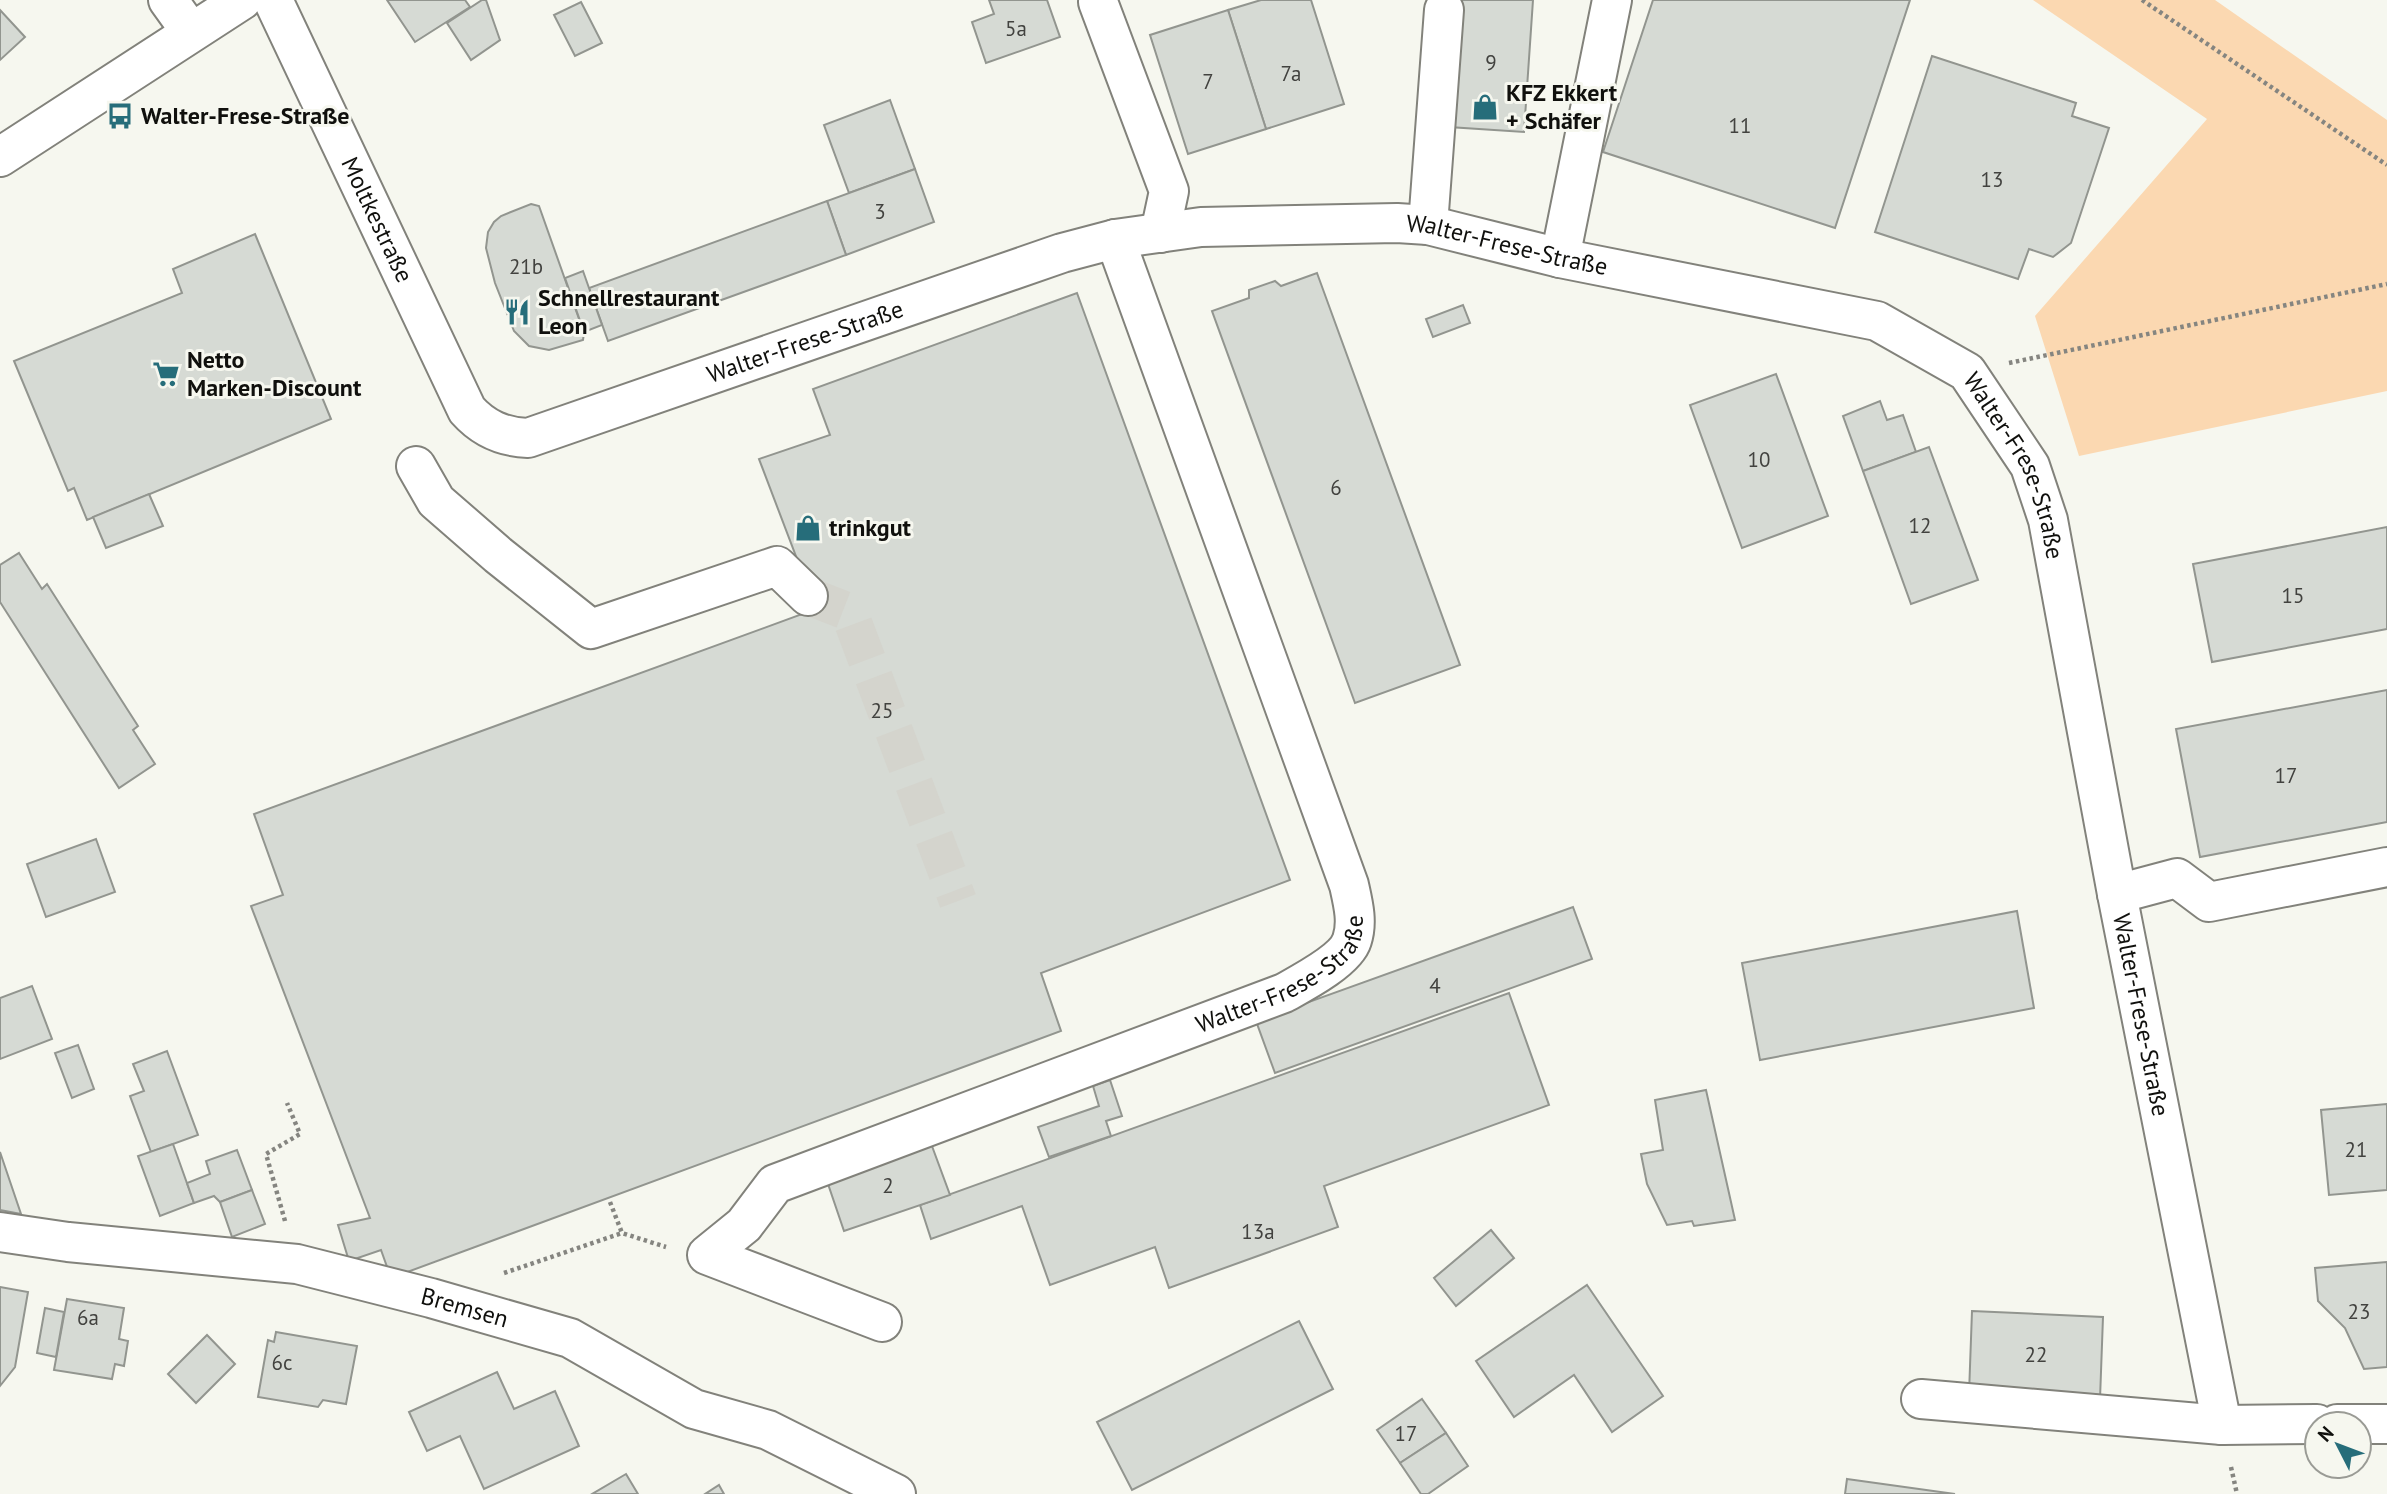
<svg xmlns="http://www.w3.org/2000/svg" width="2387" height="1494" viewBox="0 0 2387 1494" font-family="'PT Sans',sans-serif">
  <style>
    .green { fill: #fbd8b1 }
    .building { fill: #d6dad4; stroke: #92958f; stroke-width: 2 }
    .lines { fill: none; stroke-linecap: round; stroke-linejoin: round }
    .minor-tunnel { stroke: #d4d4cd; stroke-width: 38; stroke-dasharray: 38 19; stroke-linecap: butt }
    .minor-casing { stroke: #82827b; stroke-width: 42 }
    .path { stroke: #858580; stroke-width: 4.5; stroke-dasharray: 3.5 3.5; stroke-linecap: butt }
    .minor { stroke: #fff; stroke-width: 38 }
    .labels { text-anchor: middle; stroke-width: 6; stroke-linejoin: round; paint-order: stroke }
    .number-label { font-size: 21px; fill: #42423f }
    .poi-label { font-size: 24px; font-weight: bold; fill: #10100d; stroke: #f6f7ef; text-anchor: start }
    .street-label { font-size: 24px; fill: #10100d; stroke: #f6f7ef }
  </style>
  <rect width="100%" height="100%" fill="#f6f7ef"/>
  <path class="green" d="M2033,0H2215L2387,120V391L2079,456L2035,316L2207,119Z"/>
  <g class="building">
    <path d="M387,0H465L470,7L415,42Z"/>
    <path d="M482,0H486L500,40L471,60L447,23Z"/>
    <path d="M989,0H1047L1060,37L986,63L972,22L994,14Z"/>
    <path d="M1261,0H1311L1344,104L1266,129L1228,10Z"/>
    <path d="M1457,0H1533L1524,132L1449,127Z"/>
    <path d="M1653,0H1910L1835,228L1603,152Z"/>
    <path d="M581,2L602,43L575,56L554,15Z"/>
    <path d="M0,10L25,37L0,60Z"/>
    <path d="M1228,10L1266,129L1188,154L1150,35Z"/>
    <path d="M1932,56L2076,103L2072,116L2109,128L2071,243L2053,257L2029,249L2018,279L1875,232Z"/>
    <path d="M890,100L915,169L849,193L824,125Z"/>
    <path d="M915,169L934,222L846,255L827,201Z"/>
    <path d="M827,201L846,255L608,341L589,288Z"/>
    <path d="M531,204L539,206L584,333L583,340L549,350L529,346L514,331L495,283L486,248L488,232L494,222L501,216Z"/>
    <path d="M255,234L331,419L87,520L74,488L68,491L14,361L182,293L173,269Z"/>
    <path d="M583,271L602,325L584,332L565,278Z"/>
    <path d="M1317,273L1460,665L1355,703L1212,311L1249,298V290L1275,281L1281,286Z"/>
    <path d="M1077,293L1290,880L1041,973L1061,1031L391,1278L381,1250L349,1261L338,1225L370,1218L251,906L283,895L254,814L816,609L759,459L830,435L813,389Z"/>
    <path d="M1463,305L1470,323L1433,337L1426,319Z"/>
    <path d="M1776,374L1828,516L1742,548L1690,405Z"/>
    <path d="M1880,401L1887,420L1903,415L1916,452L1863,471L1843,416Z"/>
    <path d="M1929,447L1978,580L1911,604L1863,471Z"/>
    <path d="M149,494L163,526L106,548L93,517Z"/>
    <path d="M2387,527V629L2212,662L2193,564Z"/>
    <path d="M19,553L42,589L47,584L138,726L133,730L155,764L119,788L0,602V565Z"/>
    <path d="M2387,690V822L2200,857L2176,729Z"/>
    <path d="M96,839L115,892L46,917L27,864Z"/>
    <path d="M1573,907L1592,959L1275,1073L1256,1021Z"/>
    <path d="M2017,911L2034,1008L1760,1060L1742,963Z"/>
    <path d="M32,986L52,1039L0,1059V998Z"/>
    <path d="M1509,993L1549,1105L1324,1186L1338,1227L1169,1288L1155,1247L1050,1285L1022,1206L931,1239L920,1205Z"/>
    <path d="M78,1045L94,1089L72,1098L55,1053Z"/>
    <path d="M167,1051L198,1135L151,1152L130,1096L144,1091L133,1064Z"/>
    <path d="M1110,1080L1122,1116L1106,1121L1111,1136L1049,1157L1038,1127L1099,1106L1093,1086Z"/>
    <path d="M1706,1090L1735,1220L1694,1226L1692,1221L1667,1225L1647,1184L1641,1154L1663,1150L1655,1100Z"/>
    <path d="M2387,1104V1190L2329,1195L2321,1110Z"/>
    <path d="M929,1138L950,1195L844,1231L826,1178Z"/>
    <path d="M173,1144L194,1203L160,1216L138,1156Z"/>
    <path d="M237,1150L252,1190L220,1202L214,1196L194,1203L187,1183L210,1174L206,1161Z"/>
    <path d="M0,1152L21,1214L0,1210Z"/>
    <path d="M252,1190L265,1224L232,1237L220,1202Z"/>
    <path d="M1491,1230L1514,1258L1456,1306L1434,1278Z"/>
    <path d="M2387,1262V1367L2364,1369L2345,1328L2318,1301L2315,1268Z"/>
    <path d="M1587,1285L1663,1396L1612,1432L1574,1375L1514,1417L1476,1361Z"/>
    <path d="M0,1287L28,1292L15,1367L0,1386Z"/>
    <path d="M67,1299L124,1308L119,1339L128,1341L124,1366L115,1364L112,1379L54,1370Z"/>
    <path d="M45,1308L64,1312L56,1357L37,1353Z"/>
    <path d="M1972,1311L2103,1317L2100,1399L1969,1394Z"/>
    <path d="M1299,1321L1333,1389L1132,1490L1097,1422Z"/>
    <path d="M276,1332L357,1346L346,1404L323,1400L318,1407L258,1397L268,1340L274,1342Z"/>
    <path d="M207,1335L235,1364L196,1403L168,1374Z"/>
    <path d="M497,1372L514,1409L555,1391L579,1446L484,1489L460,1436L427,1451L409,1412Z"/>
    <path d="M1422,1399L1446,1433L1400,1463L1377,1430Z"/>
    <path d="M1446,1433L1468,1466L1428,1494H1421L1400,1463Z"/>
    <path d="M626,1474L638,1494H592Z"/>
    <path d="M1847,1479L1955,1494H1845Z"/>
    <path d="M719,1485L724,1494H705Z"/>
  </g>
  <g class="lines">
    <path class="minor-tunnel" d="M808,596L849,612L958,901"/>
    <g class="minor-casing">
      <g id="minor">
        <path d="M168,0L191,32"/>
        <path id="s1" d="M273,0L467,410C484,429 503,437 528,438L1062,253L1115,239L1201,227L1397,223L1428,225L1560,258L1877,321L1967,372L2030,466L2048,520L2117,894L2222,1425"/>
        <path d="M1098,2L1169,191L1160,233"/>
        <path d="M0,157L242,0"/>
        <path d="M1428,225L1444,10"/>
        <path d="M1560,258L1612,0"/>
        <path d="M416,466L436,501L498,555L591,629L777,566L808,596"/>
        <path d="M2117,894L2177,878L2209,902L2387,867"/>
        <path id="s2" d="M0,1232L68,1242L297,1264L431,1298L570,1338L694,1409L768,1430L896,1494"/>
        <path id="s3" d="M882,1322L707,1255L744,1225L775,1184L1284,993C1302,983 1346,960 1352,940C1358,922 1353,903 1349,885L1115,239"/>
        <path d="M1921,1399L2222,1425L2317,1424"/>
        <path d="M2337,1424H2387"/>
      </g>
    </g>
    <g class="path">
      <path d="M2142,0L2387,165"/>
      <path d="M2009,363L2387,284"/>
      <path d="M610,1202L622,1233L666,1247"/>
      <path d="M285,1221L266,1154L300,1134L287,1103"/>
      <path d="M504,1273L622,1233"/>
      <path d="M2231,1467L2237,1494"/>
    </g>
    <use href="#minor" class="minor"/>
  </g>
  <defs>
    <g id="shop-bare" transform="scale(2.1)"><path d="M-5-2.5h2.3a2.7 3.5 0 0 1 5.4 0H5L5.5 6h-11ZM-1.5-2.5h3a1.5 2.3 0 0 0-3 0Z" fill="#266d7a" stroke="#f6f7ef" stroke-width="2.5" paint-order="stroke"/></g>
    <g id="bus-bare" transform="scale(2.1)"><path d="M-5-6H5V4H4V6H2V4H-2V6H-4V4H-5ZM-3.5-4V0h7V-4ZM-3.5 1.2v1.5H-2V1.2ZM2 1.2v1.5H3.5V1.2Z" fill="#266d7a" stroke="#f6f7ef" stroke-width="2.5" paint-order="stroke"/></g>
    <g id="restaurant-bare" transform="scale(2.1)"><path d="M-5-6h1v4h1v-4h1v4h1v-4h1v5L-1.5 .5V6h-2V.5L-5-1ZM5-6V6H3V1.5H1.5Q1.5-4 5-6Z" fill="#266d7a" stroke="#f6f7ef" stroke-width="2.5" paint-order="stroke"/></g>
    <g id="supermarket-bare" transform="scale(2.1)"><path d="M-6-5.5h2.5l.6 2H6L4.5 2H-2.5L-4.4-4H-6ZM-1.5 3.2a1.3 1.3 0 1 0 .1 0ZM3 3.2a1.3 1.3 0 1 0 .1 0Z" fill="#266d7a" stroke="#f6f7ef" stroke-width="2.5" paint-order="stroke"/></g>
  </defs>
  <g fill-rule="evenodd">
    <use href="#shop-bare" x="1485" y="107"/>
    <use href="#bus-bare" x="120" y="116"/>
    <use href="#restaurant-bare" x="517" y="312"/>
    <use href="#supermarket-bare" x="166" y="374"/>
    <use href="#shop-bare" x="808" y="528"/>
  </g>
  <g class="labels">
    <g class="number-label">
      <text x="1016" y="36">5a</text>
      <text x="1491" y="70">9</text>
      <text x="1291" y="81">7a</text>
      <text x="1208" y="89">7</text>
      <text x="1740" y="133">11</text>
      <text x="1992" y="187">13</text>
      <text x="880" y="219">3</text>
      <text x="526" y="274">21b</text>
      <text x="1759" y="467">10</text>
      <text x="1336" y="495">6</text>
      <text x="1920" y="533">12</text>
      <text x="2293" y="603">15</text>
      <text x="882" y="718">25</text>
      <text x="2286" y="783">17</text>
      <text x="1435" y="993">4</text>
      <text x="2356" y="1157">21</text>
      <text x="888" y="1193">2</text>
      <text x="1258" y="1239">13a</text>
      <text x="2359" y="1319">23</text>
      <text x="88" y="1325">6a</text>
      <text x="2036" y="1362">22</text>
      <text x="282" y="1370">6c</text>
      <text x="1406" y="1441">17</text>
    </g>
    <g class="poi-label">
      <text x="1506" y="101">KFZ Ekkert<tspan x="1506" dy="28">+ Schäfer</tspan></text>
      <text x="141" y="124">Walter-Frese-Straße</text>
      <text x="538" y="306">Schnellrestaurant<tspan x="538" dy="28">Leon</tspan></text>
      <text x="187" y="368">Netto<tspan x="187" dy="28">Marken-Discount</tspan></text>
      <text x="829" y="536">trinkgut</text>
    </g>
    <g class="street-label">
      <text dy="8" stroke="none"><textPath href="#s1" startOffset="243">Moltkestraße</textPath></text>
      <text dy="8" stroke="none"><textPath href="#s1" startOffset="1538">Walter-Frese-Straße</textPath></text>
      <text dy="8" stroke="none"><textPath href="#s1" startOffset="816">Walter-Frese-Straße</textPath></text>
      <text dy="8" stroke="none"><textPath href="#s1" startOffset="2126">Walter-Frese-Straße</textPath></text>
      <text dy="8" stroke="none"><textPath href="#s3" startOffset="840">Walter-Frese-Straße</textPath></text>
      <text dy="8" stroke="none"><textPath href="#s1" startOffset="2693">Walter-Frese-Straße</textPath></text>
      <text dy="8" stroke="none"><textPath href="#s2" startOffset="472">Bremsen</textPath></text>
    </g>
  </g>
  <g transform="translate(2338 1445) rotate(312)"><circle r="33" fill="#f6f7ef" stroke="#9a9b95" stroke-width="2"/>
  <path d="M0-5L12 26L0 18L-12 26Z" fill="#266d7a"/>
  <text y="-10" font-size="19" font-weight="bold" text-anchor="middle" fill="#10100d">N</text>
  </g>
</svg>
